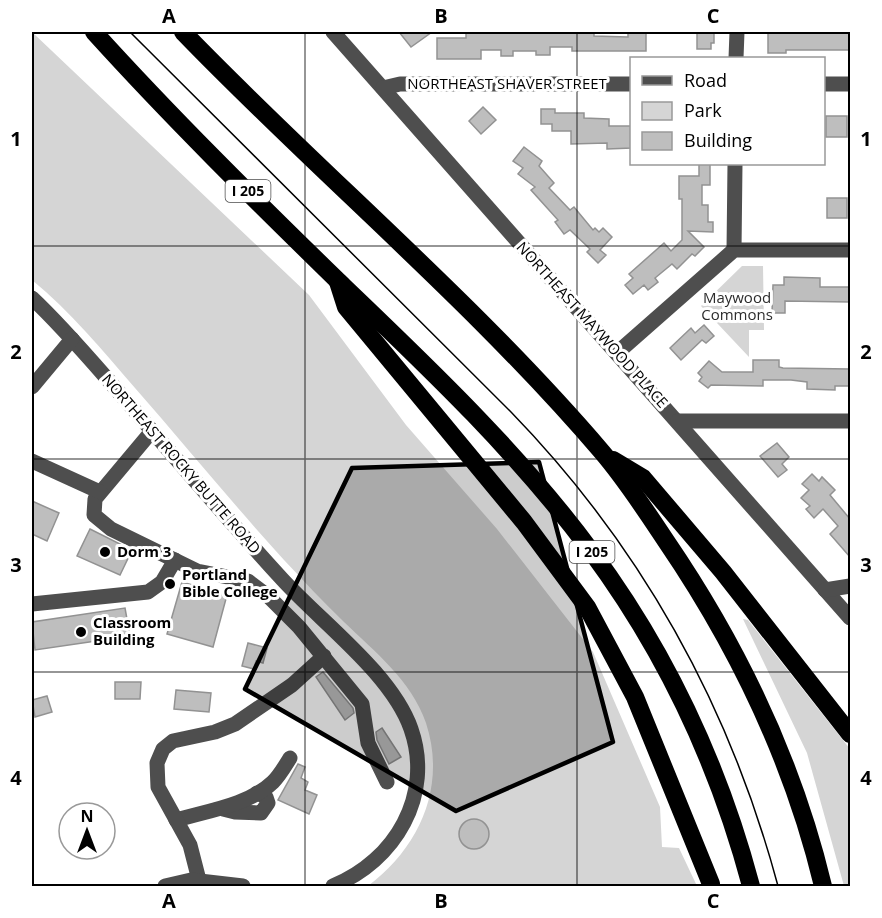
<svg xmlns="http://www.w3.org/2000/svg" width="882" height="918" viewBox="0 0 882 918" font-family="'Open Sans',sans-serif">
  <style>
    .green { fill: #d5d5d5 }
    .building { fill: #bebebe; stroke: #929292; stroke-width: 1.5 }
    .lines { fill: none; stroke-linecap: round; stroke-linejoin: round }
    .minor { stroke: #4e4e4e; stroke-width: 15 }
    .highway { stroke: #000; stroke-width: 18 }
    .tram { stroke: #000; stroke-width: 1.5 }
    .marked { fill: #000; fill-opacity: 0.2; stroke: #000; stroke-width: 4.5; stroke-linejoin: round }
    .grid { fill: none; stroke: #000; stroke-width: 1.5; stroke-opacity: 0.55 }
    .poi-dot { fill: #000; stroke: #fff; stroke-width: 2 }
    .labels { text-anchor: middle; stroke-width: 6; stroke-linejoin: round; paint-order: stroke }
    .shield { fill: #fff; stroke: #4c4c4c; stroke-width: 1.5 }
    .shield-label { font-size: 14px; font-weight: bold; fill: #000 }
    .street-label { font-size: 15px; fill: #000; stroke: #fff }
    .park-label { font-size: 15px; fill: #2c2c2c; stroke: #fff }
    .poi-label { font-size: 15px; font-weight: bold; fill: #000; stroke: #fff; text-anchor: start }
    .neatline { fill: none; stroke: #000; stroke-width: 2 }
    .grid-label { font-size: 20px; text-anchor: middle; font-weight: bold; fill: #000 }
  </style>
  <rect width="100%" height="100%" fill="#fff"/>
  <g class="green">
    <path d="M32,32L309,295L406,425L497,529L593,652L660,807L662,847L679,848L697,886H368C419,848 447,787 426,723C411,680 375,652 344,622C323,602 304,581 284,560C233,504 185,445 135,388C102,350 71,312 32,280Z"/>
    <path d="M742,266H763L764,330H749V357L701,306Z"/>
    <path d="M743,619L748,620L850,749V886H844L807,753Z"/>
  </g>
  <g class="building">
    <path d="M399,32H432L411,47Z"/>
    <path d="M493,32H594V36L628,37V32H646V51H572V47H550V55H536V51H513V56H501V50H481V59H437V38H466V33Z"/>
    <path d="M697,32H714V43H711V49H697Z"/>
    <path d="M768,32H850V50H786V53H768Z"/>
    <path d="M483,107L496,120L481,134L469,121Z"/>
    <path d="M541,109H555V113H584V118L609,119V126H632V148L607,149V143L571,144V131H552V124H541Z"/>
    <rect x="826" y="116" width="21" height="21"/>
    <path d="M524,147L542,161L539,166L554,183L549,188L570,210L574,207L593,230L595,228L599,232L603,228L612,237L600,250L606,255L598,263L587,252L590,249L570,230L564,234L555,222L558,220L531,190L535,187L518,174L523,168L513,161Z"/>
    <path d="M699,164H710V185H702V205H708V222H713V232L688,231L704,247L695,256L692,254L677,269L672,264L655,278L658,282L648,290L644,285L633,294L625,285L633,278L629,274L664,243L671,251L682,240V199H679V176H699Z"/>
    <rect x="827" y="198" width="20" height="20"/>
    <path d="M784,277L820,278V287H850V302L785,301V313H772L773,285H784Z"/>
    <path d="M704,325L714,336L706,343L702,340L681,360L670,348L691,328L695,333Z"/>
    <path d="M753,360H779V367L783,368L850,369V380L849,386H835V390L807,389V382L791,380H763V386L711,385L708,388L699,381L702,377L698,373L709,361L722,372H753Z"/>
    <path d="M777,443L789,457L782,464L787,470L778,477L760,456Z"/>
    <path d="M812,474L819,481L822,477L835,490L830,495L850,519V557L830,534L838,526L823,509L814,518L806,509L810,506L801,498L809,490L802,484Z"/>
    <path d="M32,501L59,513L47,541L32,534Z"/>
    <path d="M90,529L132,550L120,575L77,556Z"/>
    <path d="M182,582L227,595L213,647L167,634Z"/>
    <path d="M125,608L130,636L35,650L32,622Z"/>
    <path d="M248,643L267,648L263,663L256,661L254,669L242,666Z"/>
    <path d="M323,672L353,708L354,713L345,720L316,677Z"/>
    <path d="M115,682H141L140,699H115Z"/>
    <path d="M176,690L211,693L209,712L174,709Z"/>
    <path d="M47,696L52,712L35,717L32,700Z"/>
    <path d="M382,728L401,757L389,764L377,740L376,732Z"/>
    <path d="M298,764L305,767L301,778L308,782L305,790L317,795L309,814L278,800Z"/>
    <circle cx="474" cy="834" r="15"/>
  </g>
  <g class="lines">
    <g class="minor">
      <path d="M333,32L850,618"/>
      <path d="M736,58L737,32"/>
      <path d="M824,84H850"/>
      <path d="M383,88L400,84H632"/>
      <path d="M734,250L735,164"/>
      <path d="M32,298C65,329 94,364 124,398C176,459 228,520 282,579C321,622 392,674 411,729C434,795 395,861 333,886"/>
      <path d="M617,353L734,250H850"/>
      <path d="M32,387L72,339"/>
      <path d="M678,421H850"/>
      <path d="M152,431L95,499L94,515L111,529L197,571L248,581L269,597L299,627L362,704L368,743L387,782"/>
      <path d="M32,461L100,492"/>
      <path d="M825,590L850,586"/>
      <path d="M32,604L148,592L162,582L175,560"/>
      <path d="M223,809L235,812L261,813L268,803L266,797L257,793"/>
      <path d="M176,820C207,811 249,805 273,782C280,775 285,766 290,758"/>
      <path d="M199,880L190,845L158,787L157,763L163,749L173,741L215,732L235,724L292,685L324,656"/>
      <path d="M165,886L191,880L243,886"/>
    </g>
    <g class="highway">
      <path d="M94,32C171,117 254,199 336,279C426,365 517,451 591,551C666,652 719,766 751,886"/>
      <path d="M183,32C320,174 474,302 602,452C626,480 646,511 666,541C739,648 793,761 823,886"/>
      <path d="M338,282L346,307L524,522L587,607L635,697L711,884"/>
      <path d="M613,460L643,478L723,572L850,734"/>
    </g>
    <path class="tram" d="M130,32L511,412C641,546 730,707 778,886"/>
  </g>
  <path class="marked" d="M539,462L613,742L456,811L245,689L352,468Z"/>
  <path class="grid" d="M305,32V886M577,32V886M32,246H850M32,459H850M32,672H850"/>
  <g class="poi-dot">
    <circle cx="105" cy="552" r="6"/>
    <circle cx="170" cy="584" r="6"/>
    <circle cx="81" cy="632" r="6"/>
  </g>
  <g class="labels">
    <g class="shield">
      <rect x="225.5" y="180" width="45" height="22" rx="4.5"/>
      <rect x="569.5" y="541" width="45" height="22" rx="4.5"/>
    </g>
    <g class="shield-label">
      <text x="248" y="196">I 205</text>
      <text x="592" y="557">I 205</text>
    </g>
    <g class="street-label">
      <text x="507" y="89">NORTHEAST SHAVER STREET</text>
      <text transform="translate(592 325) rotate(48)" y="5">NORTHEAST MAYWOOD PLACE</text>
      <text transform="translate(181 464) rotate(49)" y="5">NORTHEAST ROCKY BUTTE ROAD</text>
    </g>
    <g class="park-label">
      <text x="737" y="303">Maywood<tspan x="737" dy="17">Commons</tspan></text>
    </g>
    <g class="poi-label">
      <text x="117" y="557">Dorm 3</text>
      <text x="182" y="580">Portland<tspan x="182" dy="17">Bible College</tspan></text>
      <text x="93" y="628">Classroom<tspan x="93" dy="17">Building</tspan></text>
    </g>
  </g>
  <rect width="882" height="918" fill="none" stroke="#ffffff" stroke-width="66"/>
  <rect x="630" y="57" width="195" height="108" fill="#ffffff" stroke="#999999" stroke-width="1.5"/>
  <rect x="642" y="76" width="30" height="9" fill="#4e4e4e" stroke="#999999" stroke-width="1.5"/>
  <text x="684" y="87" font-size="18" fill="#000000">Road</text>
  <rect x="642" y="102" width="30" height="18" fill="#d5d5d5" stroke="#999999" stroke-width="1.5"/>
  <text x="684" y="117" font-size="18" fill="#000000">Park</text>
  <rect x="642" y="132" width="30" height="18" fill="#bebebe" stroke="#999999" stroke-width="1.5"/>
  <text x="684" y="147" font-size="18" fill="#000000">Building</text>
  <g transform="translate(87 831)"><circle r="28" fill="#ffffff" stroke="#999999" stroke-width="1.5"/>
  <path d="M0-4.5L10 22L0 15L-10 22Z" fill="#000000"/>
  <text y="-9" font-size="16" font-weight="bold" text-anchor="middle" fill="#000000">N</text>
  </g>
  <rect x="33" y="33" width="816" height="852" class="neatline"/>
  <g class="grid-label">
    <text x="169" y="23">A</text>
    <text x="441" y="23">B</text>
    <text x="713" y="23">C</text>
    <text x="16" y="146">1</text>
    <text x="866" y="146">1</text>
    <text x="16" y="359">2</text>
    <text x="866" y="359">2</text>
    <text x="16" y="572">3</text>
    <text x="866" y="572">3</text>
    <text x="16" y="785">4</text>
    <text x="866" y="785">4</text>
    <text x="169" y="908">A</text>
    <text x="441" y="908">B</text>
    <text x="713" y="908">C</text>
  </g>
</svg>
